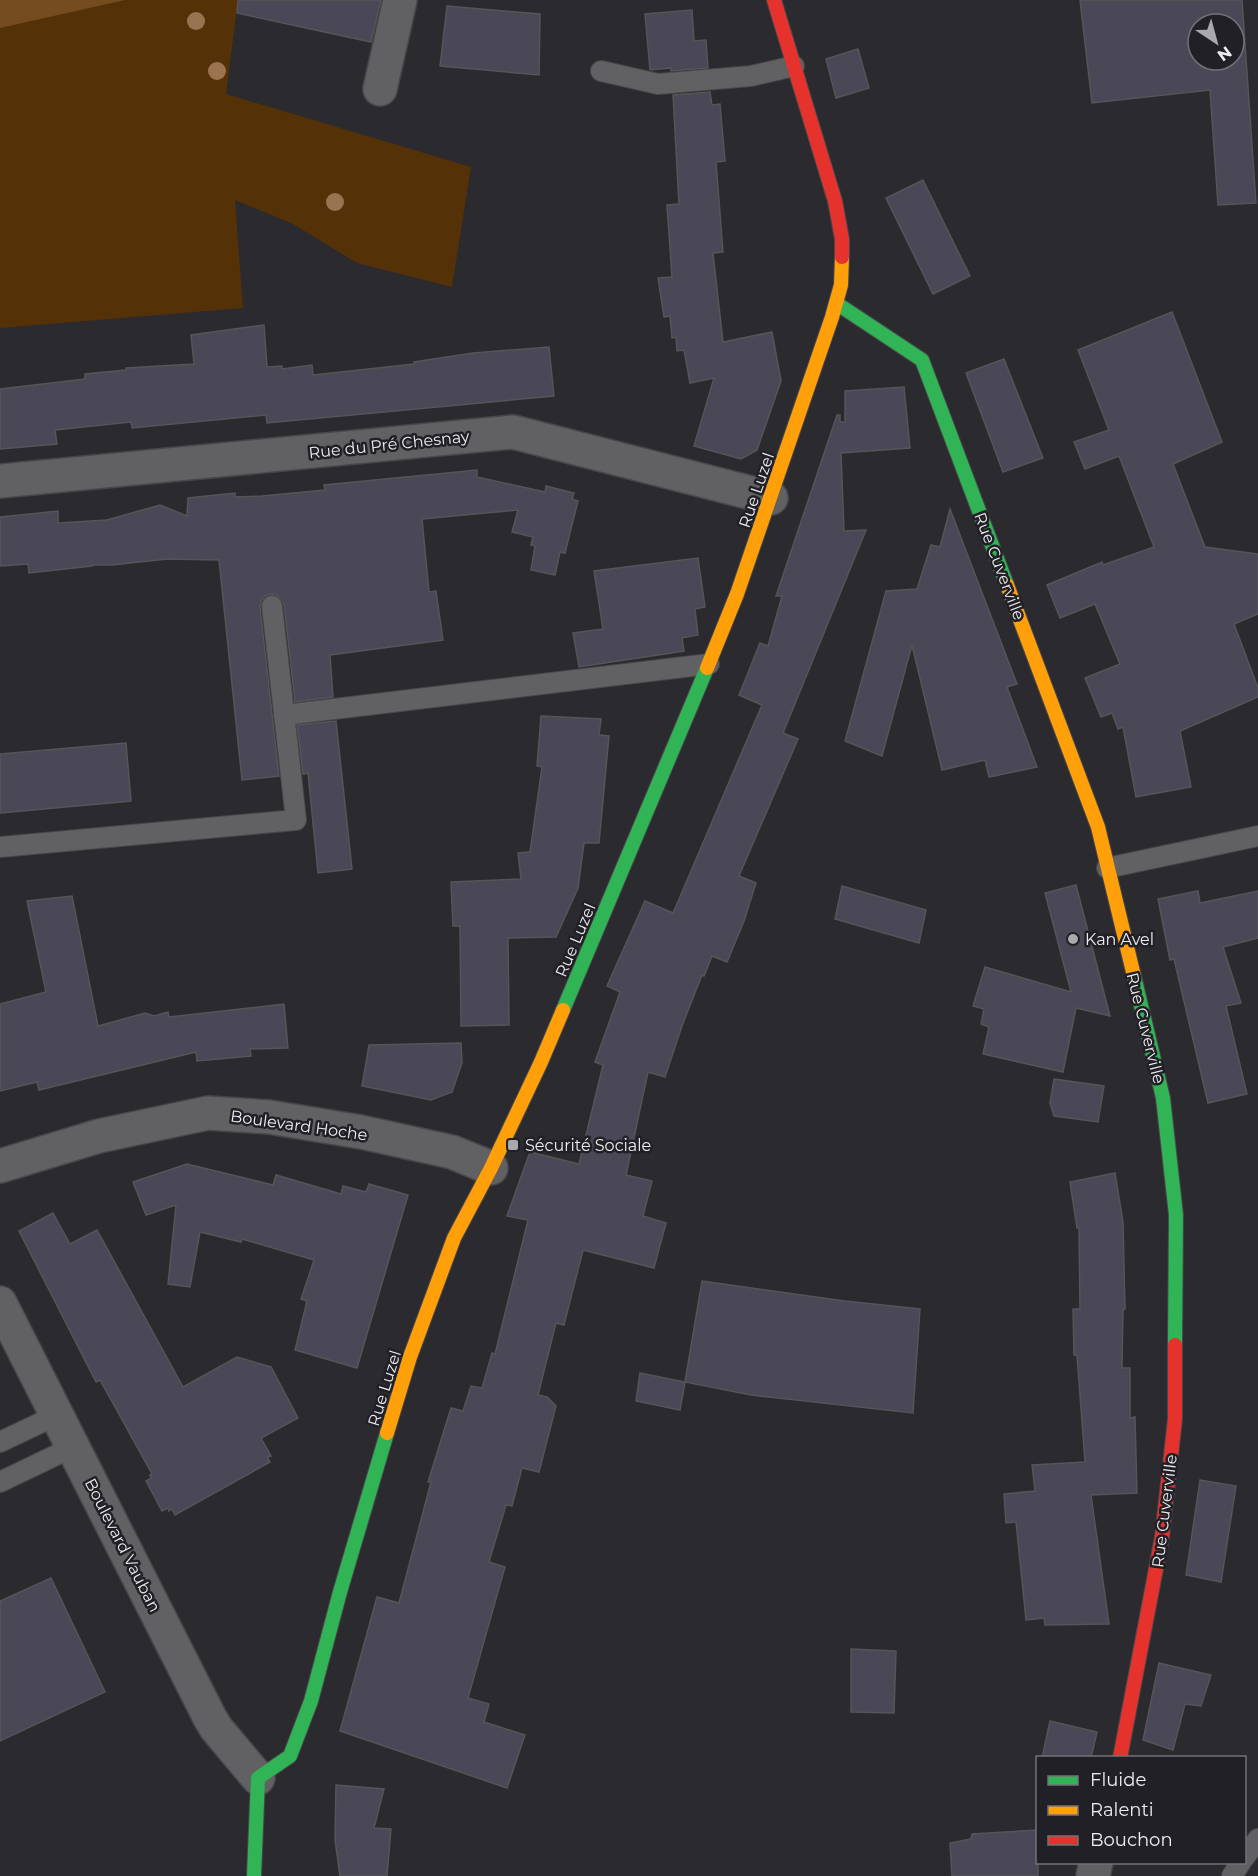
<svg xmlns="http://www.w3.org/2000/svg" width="1258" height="1876" viewBox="0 0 1258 1876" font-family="Montserrat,sans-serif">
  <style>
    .green { fill: #553108 }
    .forest { fill: #754b20 }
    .building { fill: #4a4757; stroke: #555558; stroke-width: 1.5; fill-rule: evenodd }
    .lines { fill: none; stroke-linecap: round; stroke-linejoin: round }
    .lane-casing { stroke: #47474b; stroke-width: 22 }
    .street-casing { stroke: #47474b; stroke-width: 36 }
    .fast-casing { stroke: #47474b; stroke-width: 16 }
    .slow-casing { stroke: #47474b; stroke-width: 16 }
    .jam-casing { stroke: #47474b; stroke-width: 16 }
    .lane { stroke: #616063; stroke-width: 20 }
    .street { stroke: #616063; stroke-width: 33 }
    .fast { stroke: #30b455; stroke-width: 14 }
    .slow { stroke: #ff9f0a; stroke-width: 14 }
    .jam { stroke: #e5322d; stroke-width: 14 }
    .tree { fill: #9a7351 }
    .poi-dot { fill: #a9a9ad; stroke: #212026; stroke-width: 2 }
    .labels { text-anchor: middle; stroke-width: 5; stroke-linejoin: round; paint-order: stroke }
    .street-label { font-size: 16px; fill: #ededf1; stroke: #212026 }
    .poi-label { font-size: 16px; fill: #ededf1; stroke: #212026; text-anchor: start }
  </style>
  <rect width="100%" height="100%" fill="#2b2a2f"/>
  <path class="green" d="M0,0H238L226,94L471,167L452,287L357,263L293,224L235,200L243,308L0,328Z"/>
  <path class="forest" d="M0,0H125L0,28Z"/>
  <g class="building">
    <path d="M238,0H381L371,42L237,13Z"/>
    <path d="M1080,0H1242L1256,203L1218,205L1210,90L1092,103ZM1198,24H1234V60H1198Z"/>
    <path d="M447,6L540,14L539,75L440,66Z"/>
    <path d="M692,10L694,41L706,40L708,68L671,71V68L650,70L645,14Z"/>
    <path d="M858,49L869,88L836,98L826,59Z"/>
    <path d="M710,92L712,105L720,104L725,161L716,162L723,252L713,253L723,342L772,332L781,381L757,450L741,459L694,446L714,378L690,383L684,350L677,351L676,337L672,338L670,316L664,317L658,278L672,277L667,205L679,204L673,95Z"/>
    <path d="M923,180L970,276L933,294L886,198Z"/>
    <path d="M1172,312L1222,442L1173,464L1205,547L1258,554V614L1234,624L1258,688V697L1180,731L1191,787L1136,797L1123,727L1118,729L1112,713L1101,717L1085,678L1120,664L1095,604L1060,618L1047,585L1102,562L1103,565L1154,547L1119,456L1085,469L1074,442L1109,430L1078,350Z"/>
    <path d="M264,325L267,367L282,366V369L312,365L313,375L414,364V362L473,353L549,347L554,396L267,423L266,415L132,428L131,422L55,430L57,444L0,449V389L85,379V374L126,370V368L194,364L191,335Z"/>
    <path d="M1004,359L1043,458L1003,472L966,373Z"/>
    <path d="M904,387L910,448L841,453L844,531L866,530L783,733L798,739L739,876L756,883L744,921L727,962L712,956L704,976L702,975L682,1026L665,1077L648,1072L626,1175L652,1181L643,1216L666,1223L654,1268L583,1250L564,1325L556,1323L538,1395L547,1397L556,1406L539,1472L522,1468L512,1506L506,1505L489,1562L505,1567L468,1698L489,1704L484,1722L525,1735L507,1788L340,1731L377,1597L399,1603L431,1482H428L451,1408L463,1411L471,1386L482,1388L492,1353L495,1354L528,1220L507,1216L530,1152L579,1164L603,1065L595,1062L620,992L607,986L645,901L673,913L762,705L739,695L760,643L768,646L782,596H776L837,415H840V422H845V391Z"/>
    <path d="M477,470V477L545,492L546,486L574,493L572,499L578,501L565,553L560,552L555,575L531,570L535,546L531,545L533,537L512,532L518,510L422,519L429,592L436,591L443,640L330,655L333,697L295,702L284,604L277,595L271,594L265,596L261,601L260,607L279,776L242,780L219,560L167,559L112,565H92V566L29,573L28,564L0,566V517L58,511V523L107,520L160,505L187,516L188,498L235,493V497L262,496L325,490L324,485Z"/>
    <path d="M950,509L1017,684L1007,687L1037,767L989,777L985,760L942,770L912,645L882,756L845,741L886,591L917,589L931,545L940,547Z"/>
    <path d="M698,558L705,607L695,609L698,635L682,638L684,651L579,667L573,633L603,629L594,571Z"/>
    <path d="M541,716L601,719L599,735L609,736L599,843H584L578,888L556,937L508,938L509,1025L461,1026L460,926H453L451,882L521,879L518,853L530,852L542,767L537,766Z"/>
    <path d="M336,721L352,869L318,873L308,773L303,774L297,725Z"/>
    <path d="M126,743L131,801L0,813V754Z"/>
    <path d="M1076,885L1110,1016L1076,1008L1063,1072L983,1054L989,1027L981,1024L984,1009L973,1006L985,967L1071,992L1045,893Z"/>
    <path d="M842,886L926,910L919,943L835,919Z"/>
    <path d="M1198,891L1200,903L1258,891V938L1223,947L1241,1003L1226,1006L1247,1094L1208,1103L1174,959L1170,960L1158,899Z"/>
    <path d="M72,896L98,1026L145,1013L154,1016L168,1012L169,1017L284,1004L288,1048L250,1049L251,1056L197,1061L196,1052L39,1090L37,1082L0,1091V1004L46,992L27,901Z"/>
    <path d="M461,1043L462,1063L452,1092L431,1100L362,1086L369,1045Z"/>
    <path d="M1054,1079L1104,1086L1098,1122L1054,1116L1050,1103Z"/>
    <path d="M187,1164L273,1185L276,1175L341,1194L343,1186L366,1192L369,1184L408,1195L357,1368L295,1350L307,1301L301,1299L314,1260L242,1239L241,1242L200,1232L190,1287L168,1284L176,1205L146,1215L133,1182Z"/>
    <path d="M1115,1173L1123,1222L1125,1309H1123L1122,1368H1130V1418L1135,1417L1137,1493L1091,1495L1109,1624L1045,1625L1044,1618L1026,1620L1016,1522L1006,1523L1004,1494L1035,1491L1032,1465L1085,1462L1077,1355H1074L1073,1309H1080L1079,1228H1077L1070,1182Z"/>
    <path d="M53,1213L70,1244L97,1230L183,1387L237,1357L271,1367L298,1418L261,1438L271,1456L267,1457L270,1462L175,1515L172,1509L169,1511L168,1508L162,1511L146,1481L151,1478L150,1475L152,1474L100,1380L96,1382L19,1231Z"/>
    <path d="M702,1281L845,1301L920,1309L913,1413L751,1395L685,1382Z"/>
    <path d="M640,1373L685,1382L680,1410L636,1401Z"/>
    <path d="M1200,1480L1236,1486L1221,1582L1186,1575Z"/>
    <path d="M51,1578L105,1692L0,1741V1601Z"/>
    <path d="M851,1649L896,1651L894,1713L851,1712Z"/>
    <path d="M1159,1663L1211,1675L1201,1706L1185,1704L1173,1750L1143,1740Z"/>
    <path d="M1050,1721L1097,1732L1091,1758H1042Z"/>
    <path d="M336,1785L384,1789L374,1828L391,1829L387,1876H340L335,1840Z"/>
    <path d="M1038,1830V1876H952L950,1843L971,1839L972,1834Z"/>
  </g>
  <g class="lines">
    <g class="lane-casing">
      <g id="lane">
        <path d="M601,71L658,84L751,76L794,66"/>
        <path d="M284,715L709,664"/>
        <path d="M0,847L296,820L272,606"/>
        <path d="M1107,868L1258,836"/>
        <path d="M0,1442L57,1415"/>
        <path d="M0,1482L73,1447"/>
        <path d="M1244,1858L1258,1839"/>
        <path d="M1232,1876L1241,1862"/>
      </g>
    </g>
    <g class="street-casing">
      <g id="street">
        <path d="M380,89L400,0"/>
        <path d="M0,481L513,432L771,498"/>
        <path d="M0,1166L99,1136L208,1113L269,1117L361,1132L452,1152L491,1168"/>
        <path d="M0,1303L210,1718L216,1728L258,1778"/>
        <path d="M1093,1876L1096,1862"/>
      </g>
    </g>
    <g class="fast-casing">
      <g id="fast">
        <path d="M836,303L922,360L1007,585"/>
        <path d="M1134,976L1163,1098L1176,1215L1175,1345"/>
        <path d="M563,1010L707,668"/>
        <path d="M254,1876L258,1778L290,1756L311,1701L340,1592L387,1433"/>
      </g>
    </g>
    <g class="slow-casing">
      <g id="slow">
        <path d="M1007,585L1098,827L1134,976"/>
        <path d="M707,668L737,594L832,317L841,285L842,257"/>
        <path d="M387,1433L410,1357L454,1238L491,1168L541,1062L563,1010"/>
      </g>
    </g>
    <g class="jam-casing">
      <g id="jam">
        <path d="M774,0L835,201L842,239V257"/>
        <path d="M1120,1758L1162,1537L1175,1419V1345"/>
      </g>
    </g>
    <use href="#lane" class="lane"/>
    <use href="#street" class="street"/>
    <use href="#fast" class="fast"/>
    <use href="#slow" class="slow"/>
    <use href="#jam" class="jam"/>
  </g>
  <g class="tree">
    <circle cx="196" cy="21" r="9"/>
    <circle cx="217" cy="71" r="9"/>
    <circle cx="335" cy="202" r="9"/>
  </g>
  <g class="poi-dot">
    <circle cx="1073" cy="939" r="6"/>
    <rect x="507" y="1139" width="12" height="12" rx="3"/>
  </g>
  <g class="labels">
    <g class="street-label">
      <text transform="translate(389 444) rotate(-6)" y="6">Rue du Pré Chesnay</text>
      <text transform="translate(756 490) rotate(-71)" y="6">Rue Luzel</text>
      <text transform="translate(1000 566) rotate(69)" y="6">Rue Cuverville</text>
      <text transform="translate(575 940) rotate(-67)" y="6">Rue Luzel</text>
      <text transform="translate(1146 1028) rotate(76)" y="6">Rue Cuverville</text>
      <text transform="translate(299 1125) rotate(8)" y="6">Boulevard Hoche</text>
      <text transform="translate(384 1388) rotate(-73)" y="6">Rue Luzel</text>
      <text transform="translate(1164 1511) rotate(-83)" y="6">Rue Cuverville</text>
      <text transform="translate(123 1545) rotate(63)" y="6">Boulevard Vauban</text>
    </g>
    <g class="poi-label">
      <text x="1085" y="945">Kan Avel</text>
      <text x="525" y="1151">Sécurité Sociale</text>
    </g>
  </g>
  <rect x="1036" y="1756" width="210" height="108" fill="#212026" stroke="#737277" stroke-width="1.5"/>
  <rect x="1048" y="1776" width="30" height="9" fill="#30b455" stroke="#737277" stroke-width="1.5"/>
  <text x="1090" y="1786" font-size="18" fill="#ededf1">Fluide</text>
  <rect x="1048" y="1806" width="30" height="9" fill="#ff9f0a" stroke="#737277" stroke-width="1.5"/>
  <text x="1090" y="1816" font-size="18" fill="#ededf1">Ralenti</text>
  <rect x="1048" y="1836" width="30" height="9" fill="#e5322d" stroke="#737277" stroke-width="1.5"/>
  <text x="1090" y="1846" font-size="18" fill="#ededf1">Bouchon</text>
  <g transform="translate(1216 42) rotate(144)"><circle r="28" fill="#212026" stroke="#737277" stroke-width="1.5"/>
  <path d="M0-4.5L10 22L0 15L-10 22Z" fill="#a9a9ad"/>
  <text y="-9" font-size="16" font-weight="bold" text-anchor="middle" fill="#ededf1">N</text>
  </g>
</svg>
